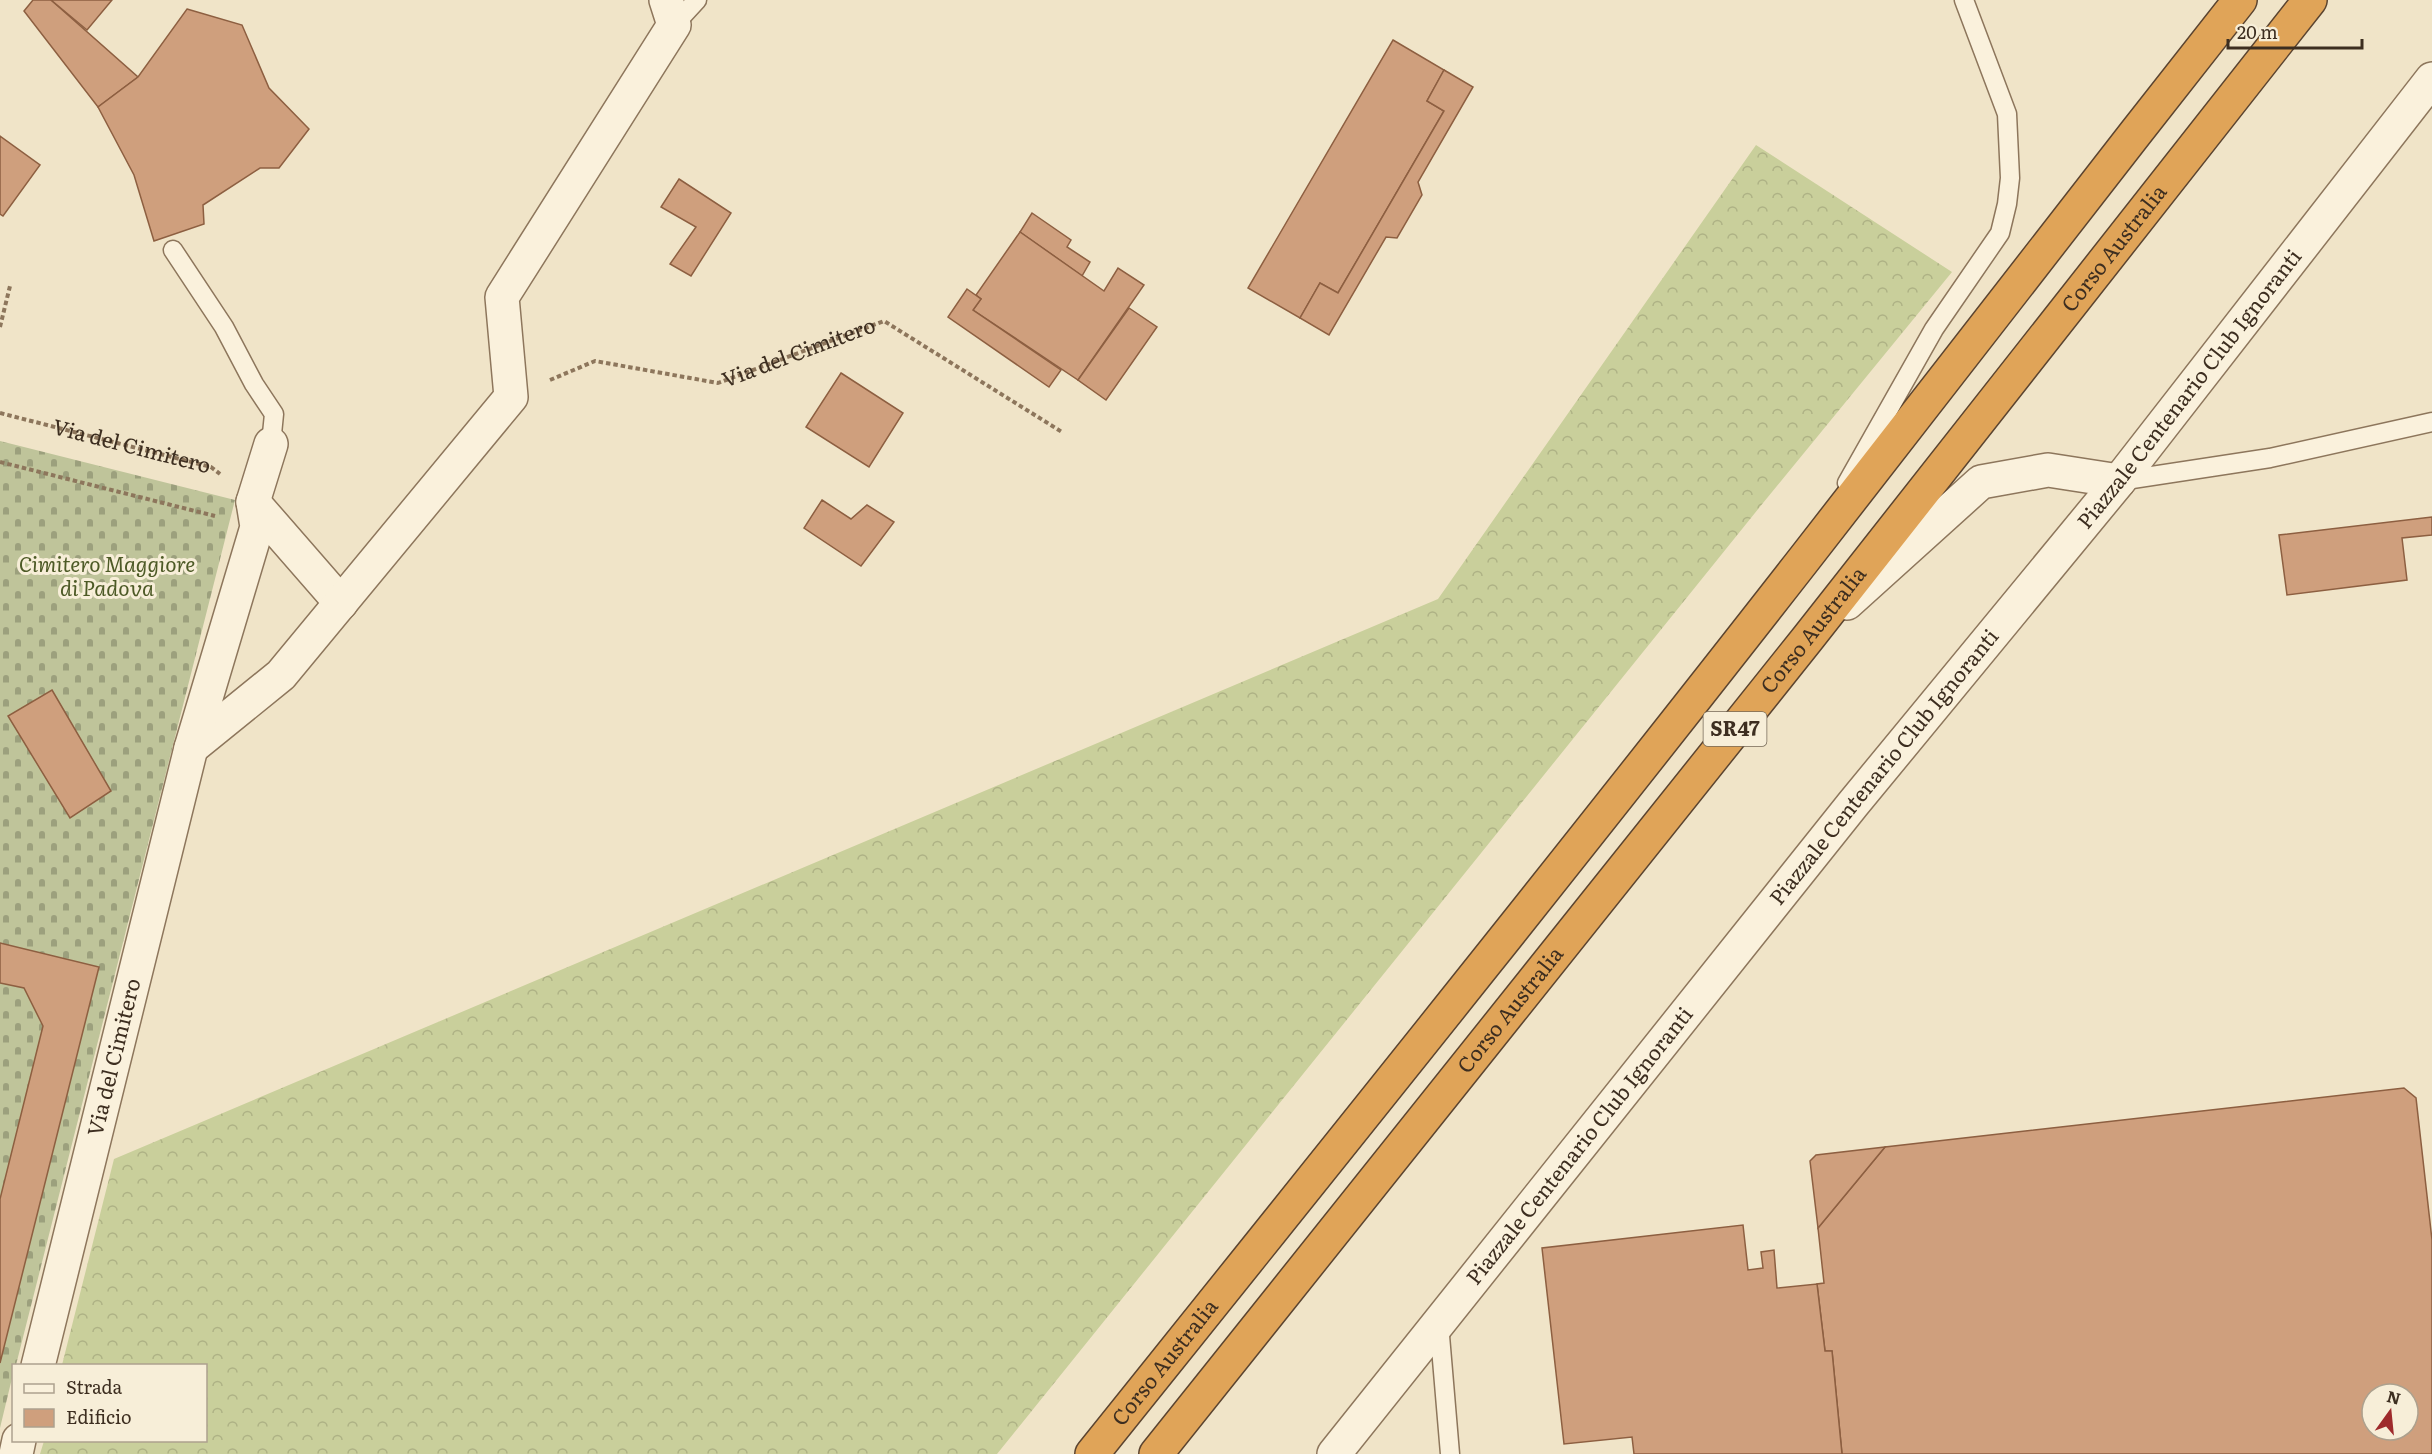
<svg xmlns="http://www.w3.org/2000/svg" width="2432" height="1454" viewBox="0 0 2432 1454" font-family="Literata,serif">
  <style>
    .forest { fill: url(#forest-crowns) }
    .cemetery { fill: url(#cemetery-stones) }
    .building { fill: #cf9f7d; stroke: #8d5f41; stroke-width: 1.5; fill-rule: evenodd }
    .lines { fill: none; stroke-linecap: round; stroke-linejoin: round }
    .lane-casing { stroke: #8d765c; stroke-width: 21 }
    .street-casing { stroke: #8d765c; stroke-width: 36 }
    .highway-casing { stroke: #5b4430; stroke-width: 36 }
    .path { stroke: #8d765c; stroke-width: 4; stroke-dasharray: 4.5 3; stroke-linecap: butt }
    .lane { stroke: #faf1dc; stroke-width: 18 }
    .street { stroke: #faf1dc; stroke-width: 33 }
    .highway { stroke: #e0a458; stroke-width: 33 }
    .labels { text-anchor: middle; stroke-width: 6; stroke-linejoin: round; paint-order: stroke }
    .shield { fill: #f7eed8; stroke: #756857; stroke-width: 1.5 }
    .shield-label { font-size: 20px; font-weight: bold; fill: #3d2e20 }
    .street-label { font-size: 21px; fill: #3d2e20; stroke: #f7eed8 }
    .park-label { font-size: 21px; font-style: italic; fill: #4d5a26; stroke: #f7eed8 }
  </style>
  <defs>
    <pattern id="forest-crowns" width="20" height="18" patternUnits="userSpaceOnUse" patternTransform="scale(1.5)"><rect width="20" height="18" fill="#c9cf9b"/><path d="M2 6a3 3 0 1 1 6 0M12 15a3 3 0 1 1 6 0" fill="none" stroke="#aeb285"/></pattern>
    <pattern id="cemetery-stones" width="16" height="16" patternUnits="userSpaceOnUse" patternTransform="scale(1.5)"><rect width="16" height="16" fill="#bfc49a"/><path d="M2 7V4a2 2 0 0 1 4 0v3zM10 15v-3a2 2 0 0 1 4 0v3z" fill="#9ca07d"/></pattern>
  </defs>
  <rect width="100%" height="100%" fill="#f0e4c8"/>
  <path class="forest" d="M1756,145L1952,272L1763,503L997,1454H40L44,1441L206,1440V1366L62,1365L114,1159L1438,599Z"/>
  <path class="cemetery" d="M0,441L235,500L16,1365L14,1366L13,1374L0,1428Z"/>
  <g class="building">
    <path d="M33,0H51L138,77L98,107L24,11Z"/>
    <path d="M51,0H112L87,30Z"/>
    <path d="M187,9L242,25L269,88L309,129L279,168H260L203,205L204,224L154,241L134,175L98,107L138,77Z"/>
    <path d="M1393,40L1444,70L1427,101L1444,111L1338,293L1320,283L1300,318L1248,288Z"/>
    <path d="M1444,70L1473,87L1418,182L1422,195L1397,238L1386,237L1329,335L1300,318L1320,283L1338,293L1444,111L1427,101Z"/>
    <path d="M0,136L40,165L3,216L0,214Z"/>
    <path d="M679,179L731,213L691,276L670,264L696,227L661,207Z"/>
    <path d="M1032,213L1071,240L1067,247L1090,262L1082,276L1020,232Z"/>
    <path d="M1020,232L1104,291L1118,268L1144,285L1078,380L973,310L981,299L976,295Z"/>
    <path d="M967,289L981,299L973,310L1061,370L1049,387L948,317Z"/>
    <path d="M1129,308L1157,327L1106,400L1078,380Z"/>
    <path d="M841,373L903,413L869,467L806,427Z"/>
    <path d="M822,500L851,519L867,505L894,522L861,566L804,528Z"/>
    <path d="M2432,517V535L2402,538L2407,580L2287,595L2279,535Z"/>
    <path d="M52,690L111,791L70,818L8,716Z"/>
    <path d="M0,943L99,967L0,1363V1199L43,1026L24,988L0,983Z"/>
    <path d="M2404,1088L2416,1098L2432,1240V1454H1842L1832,1351H1825L1817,1284L1824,1283L1818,1228L1885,1147ZM2372,1394H2408V1430H2372Z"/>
    <path d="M1885,1147L1818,1228L1810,1161L1816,1155Z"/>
    <path d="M1743,1225L1748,1270L1763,1268L1761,1252L1774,1250L1777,1288L1817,1284L1825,1351H1832L1842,1454H1634L1632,1437L1564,1444L1542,1248Z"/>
  </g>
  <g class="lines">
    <g class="lane-casing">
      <g id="lane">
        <path d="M674,25L697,0"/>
        <path d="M173,250L224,327L254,384L274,414L271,444"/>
        <path d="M2119,481L2270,458L2432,422"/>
        <path d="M1847,483L1934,329L2000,233L2007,204L2010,178L2007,114L1964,0"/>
        <path d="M1439,1324L1450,1454"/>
      </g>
    </g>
    <g class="street-casing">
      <g id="street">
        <path d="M253,502L341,603"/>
        <path d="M1847,603L1981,482L2048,470L2119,481"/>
        <path d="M191,748L281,675L511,397L502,297L674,25L666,0"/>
        <path id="s3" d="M38,1366L191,748L257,527L253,502L271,444"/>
        <path d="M16,1454L19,1440"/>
        <path id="s4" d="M1334,1454L1853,804L2119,481L2432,79"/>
      </g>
    </g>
    <g class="highway-casing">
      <g id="highway">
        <path id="s5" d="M1092,1454C1331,1156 1570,859 1805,558C1950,371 2094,185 2240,0"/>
        <path id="s6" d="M1156,1454L1808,638L2310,0"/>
      </g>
    </g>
    <g class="path">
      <path d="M0,327L10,286"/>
      <path id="s1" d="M550,380L595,361L718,383L884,321L1062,432"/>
      <path id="s2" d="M0,413L211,467L220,474"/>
      <path d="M0,462L215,516"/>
    </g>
    <use href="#lane" class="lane"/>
    <use href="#street" class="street"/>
    <use href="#highway" class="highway"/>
  </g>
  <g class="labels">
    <rect class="shield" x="1703.5" y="712" width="63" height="34" rx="4.5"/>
    <g class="shield-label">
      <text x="1735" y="736">SR47</text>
    </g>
    <g class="street-label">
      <text dy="7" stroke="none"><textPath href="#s6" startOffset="1540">Corso Australia</textPath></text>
      <text dy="7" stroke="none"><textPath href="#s1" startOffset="260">Via del Cimitero</textPath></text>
      <text dy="7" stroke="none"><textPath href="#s4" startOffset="1366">Piazzale Centenario Club Ignoranti</textPath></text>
      <text dy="7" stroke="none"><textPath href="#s2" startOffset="136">Via del Cimitero</textPath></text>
      <text dy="7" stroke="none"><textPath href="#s6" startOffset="1054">Corso Australia</textPath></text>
      <text dy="7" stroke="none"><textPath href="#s4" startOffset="880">Piazzale Centenario Club Ignoranti</textPath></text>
      <text dy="7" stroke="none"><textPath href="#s6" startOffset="568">Corso Australia</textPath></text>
      <text dy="7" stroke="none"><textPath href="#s3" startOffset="318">Via del Cimitero</textPath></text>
      <text dy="7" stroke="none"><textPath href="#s4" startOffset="394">Piazzale Centenario Club Ignoranti</textPath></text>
      <text dy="7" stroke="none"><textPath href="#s5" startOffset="117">Corso Australia</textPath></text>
    </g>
    <g class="park-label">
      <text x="107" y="572">Cimitero Maggiore<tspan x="107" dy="24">di Padova</tspan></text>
    </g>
  </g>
  <rect x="12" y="1364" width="195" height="78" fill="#f7eed8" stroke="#ada18e" stroke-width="1.5"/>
  <rect x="24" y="1384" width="30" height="9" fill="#faf1dc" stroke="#ada18e" stroke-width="1.5"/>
  <text x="66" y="1394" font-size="18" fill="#3d2e20">Strada</text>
  <rect x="24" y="1409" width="30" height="18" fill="#cf9f7d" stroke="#ada18e" stroke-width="1.5"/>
  <text x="66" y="1424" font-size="18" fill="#3d2e20">Edificio</text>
  <g transform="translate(2390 1412) rotate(15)"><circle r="28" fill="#f7eed8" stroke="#ada18e" stroke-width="1.5"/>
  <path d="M0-4.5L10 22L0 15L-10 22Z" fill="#9e2a2b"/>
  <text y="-9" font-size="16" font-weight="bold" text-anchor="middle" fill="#3d2e20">N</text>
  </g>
  <path d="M2228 39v9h134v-9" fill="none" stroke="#3d2e20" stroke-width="3"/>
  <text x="2237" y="39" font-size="18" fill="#3d2e20" stroke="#f7eed8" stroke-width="4.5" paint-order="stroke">20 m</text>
</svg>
